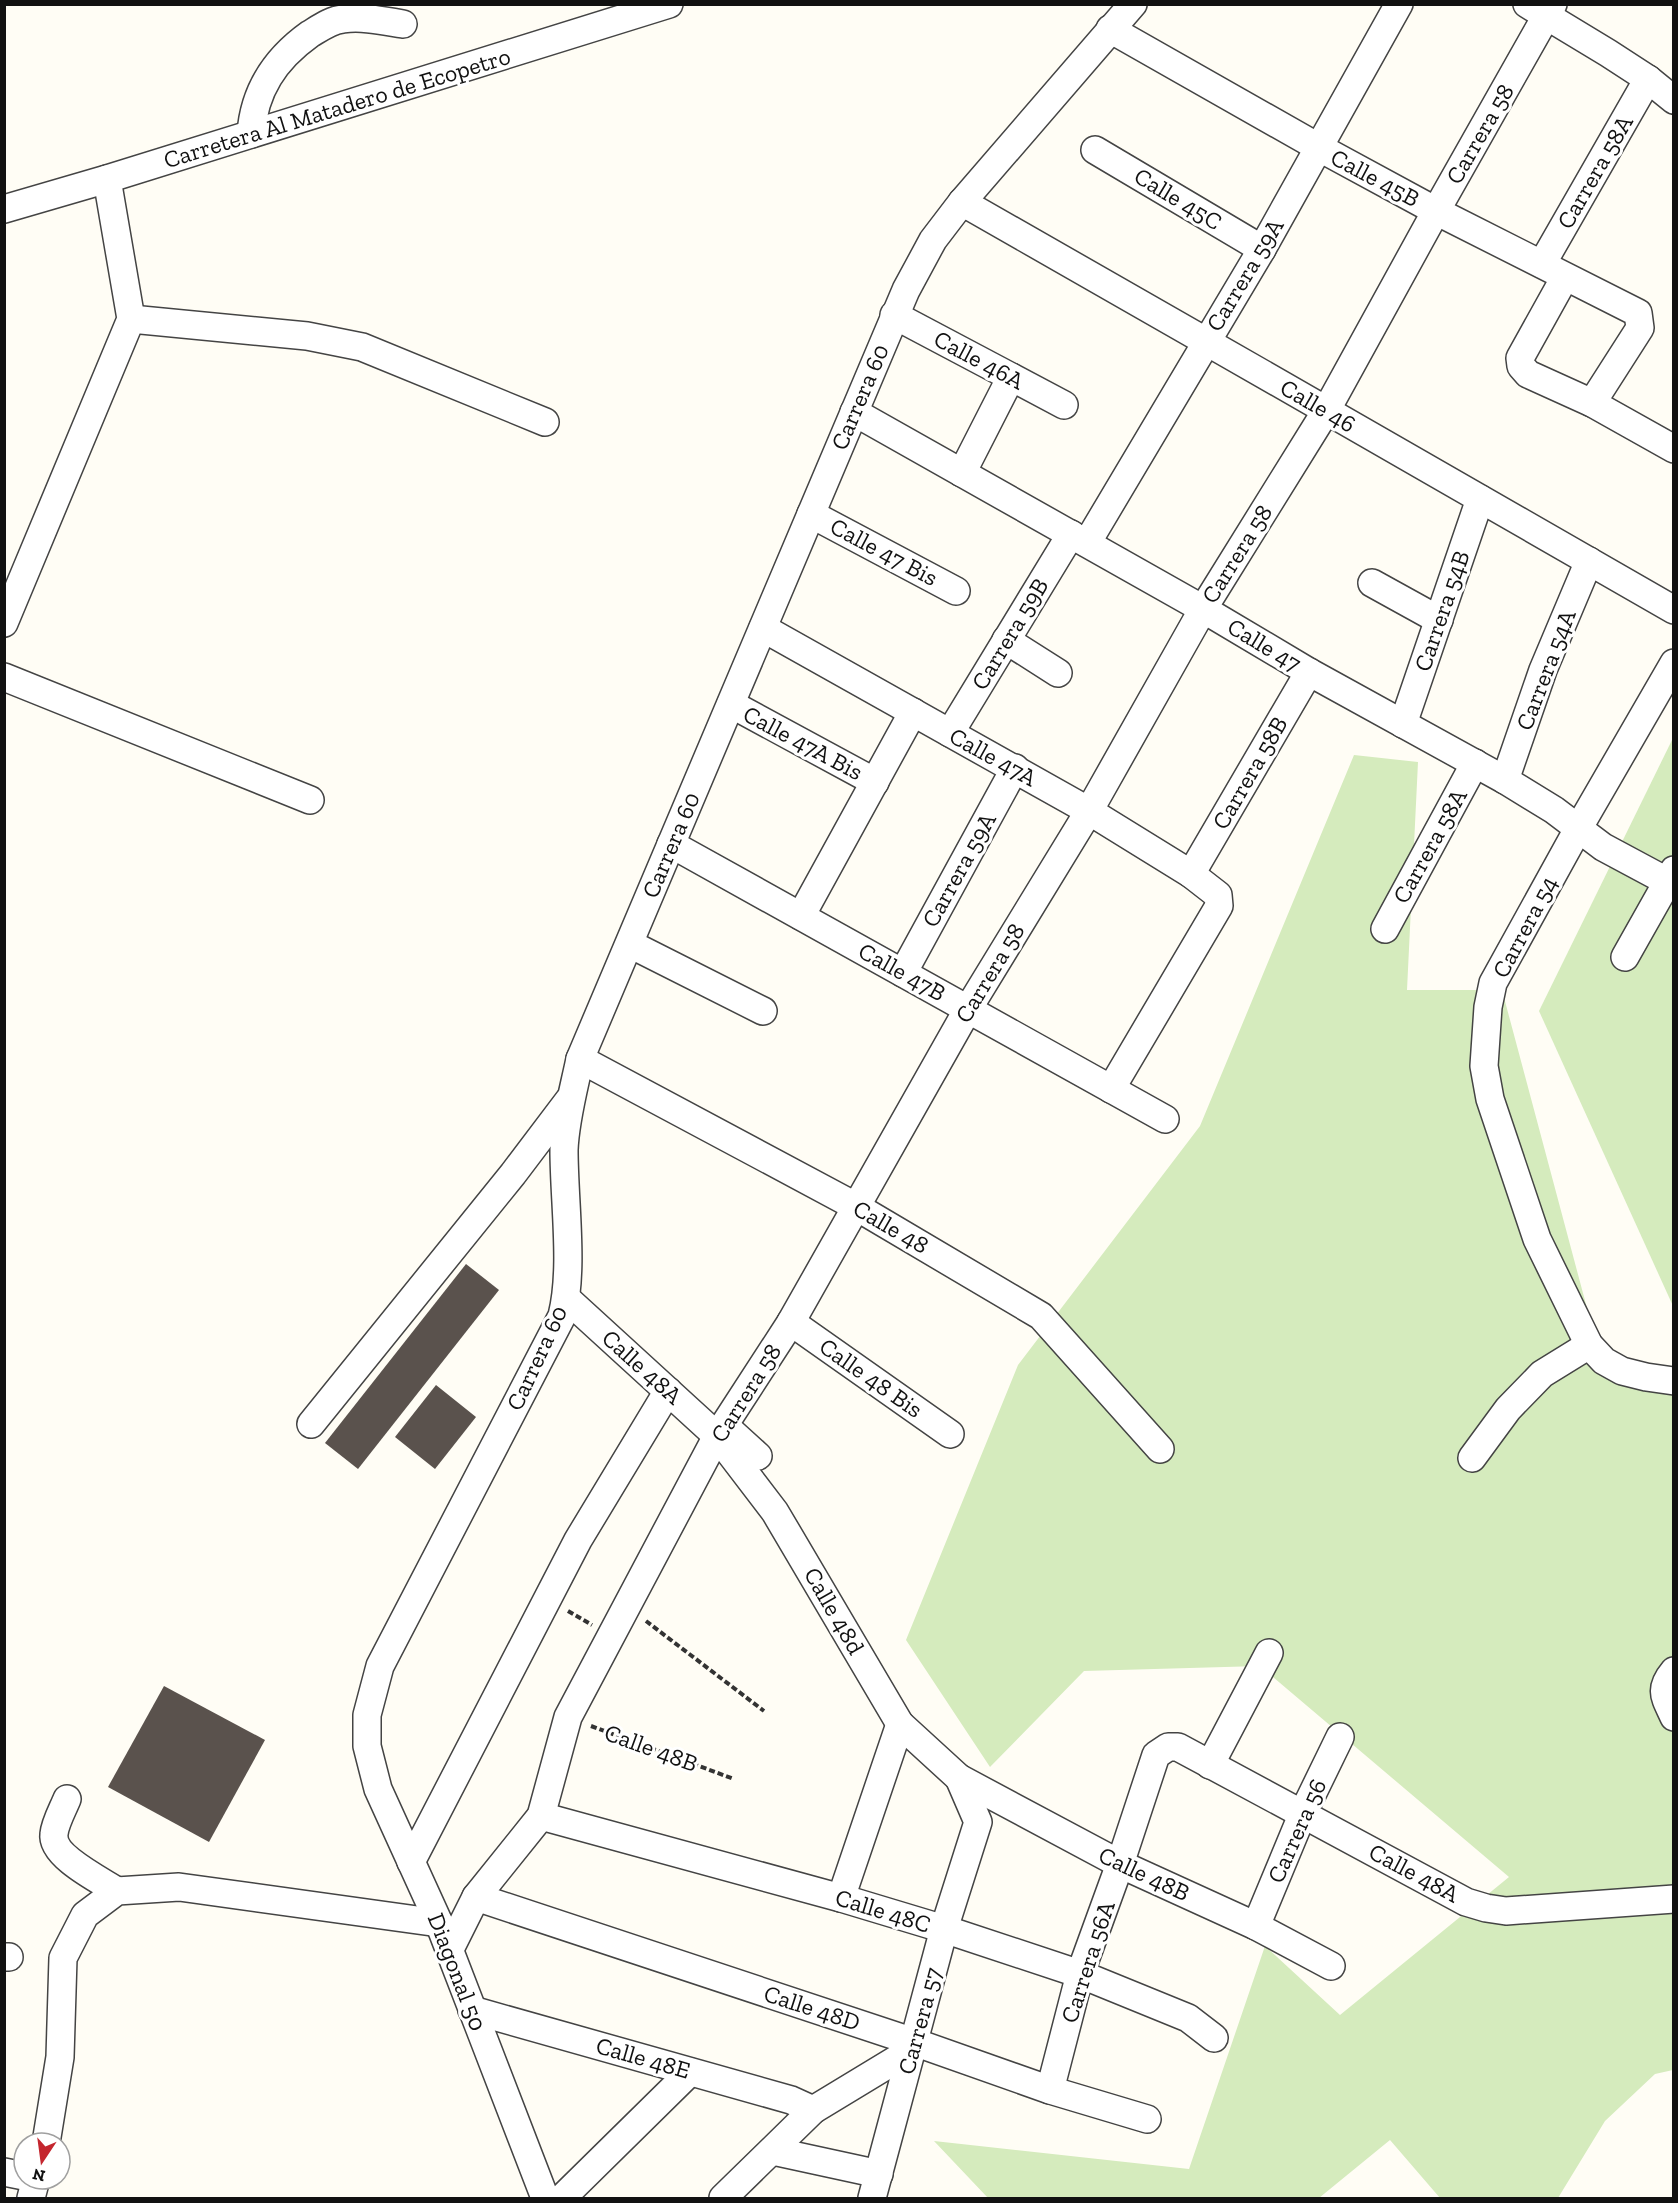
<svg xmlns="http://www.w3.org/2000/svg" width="1678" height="2203" viewBox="0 0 1678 2203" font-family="'Zilla Slab',serif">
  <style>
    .green { fill: #d5ebbd }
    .building { fill: #5a524d }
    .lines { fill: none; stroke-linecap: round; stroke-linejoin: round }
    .minor-casing { stroke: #444; stroke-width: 30 }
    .path { stroke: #333; stroke-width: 4; stroke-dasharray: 6 3; stroke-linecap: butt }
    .minor { stroke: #fff; stroke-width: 27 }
    .labels { text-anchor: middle; stroke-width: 6; stroke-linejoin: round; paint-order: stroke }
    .street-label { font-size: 24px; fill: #111; stroke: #fff }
  </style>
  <rect width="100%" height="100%" fill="#fffdf5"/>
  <g class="green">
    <path d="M1673,738V1306L1539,1011Z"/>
    <path d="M1354,755L1418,762L1407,990H1502L1603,1368L1673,1381V2070L1655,2074L1605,2121L1558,2198H1440L1390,2140L1319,2198H988L934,2141L1189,2169L1265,1946L1340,2015L1509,1877L1260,1666L1084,1671L990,1767L906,1640L1018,1365L1200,1126Z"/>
  </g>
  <g class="building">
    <path d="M466,1264L499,1290L358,1469L325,1443Z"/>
    <path d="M436,1385L476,1417L435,1469L395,1437Z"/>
    <path d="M164,1686L265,1740L209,1842L108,1787Z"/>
  </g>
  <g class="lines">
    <g class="minor-casing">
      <g id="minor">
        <path d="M1527,4L1608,53L1648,79L1674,100"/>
        <path d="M1110,29L1318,147L1436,211L1638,313L1640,328L1592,403"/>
        <path d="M251,134C254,90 275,59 310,34C320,28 331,20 343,19C362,16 384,21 403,24"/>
        <path d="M1095,150L1262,249"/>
        <path d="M962,202C1200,337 1436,474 1674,610"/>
        <path d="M4,209L107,179L669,4"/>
        <path d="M1542,264L1648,79"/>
        <path d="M1565,277L1520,358L1521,366L1528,374L1592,403L1674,449"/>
        <path d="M894,315L1064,405"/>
        <path d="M131,319L307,336L362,347L545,422"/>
        <path d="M854,412L1203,609L1309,672L1505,780L1554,810L1603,847L1674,885"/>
        <path d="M962,473L1011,377"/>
        <path d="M811,514L956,591"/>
        <path d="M1087,543L1262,249L1399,4"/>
        <path d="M1372,583L1439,620"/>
        <path d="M4,623L131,319L107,179"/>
        <path d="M763,628L1089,811L1191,874L1218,895L1219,906L1111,1089"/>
        <path d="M1006,640L1058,673"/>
        <path d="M1674,663L1578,829L1493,983L1488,1007L1484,1066L1490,1099L1537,1239L1589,1345L1604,1361L1622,1371L1646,1377L1674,1381"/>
        <path d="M4,677L310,800"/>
        <path d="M731,704L875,782"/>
        <path d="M1403,724L1480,499"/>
        <path d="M950,733L1071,534"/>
        <path d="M1505,780L1543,670L1589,561"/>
        <path d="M671,844L1165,1119"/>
        <path d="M1191,874L1309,672"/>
        <path d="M801,916L913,712"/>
        <path d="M1385,929L1475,763"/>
        <path d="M630,944L763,1011"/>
        <path d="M1625,957L1674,870"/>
        <path d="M903,973L1015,768"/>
        <path d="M580,1059L855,1206L1041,1316L1160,1449"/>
        <path d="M566,1298L717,1436L775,1512L900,1724L959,1778L1120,1864L1256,1926L1331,1966"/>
        <path d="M791,1322L950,1434"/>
        <path d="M311,1424L513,1174L569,1100"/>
        <path d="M725,1426L758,1456"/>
        <path d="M1472,1458L1508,1409L1542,1374L1589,1345"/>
        <path d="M1674,1671C1658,1690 1665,1697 1674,1717"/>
        <path d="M1210,1765L1269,1653"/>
        <path d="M67,1799C63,1809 55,1823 54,1834C51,1856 100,1880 117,1891"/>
        <path d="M541,1816L841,1898L944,1929L1080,1974L1188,2018L1214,2038"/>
        <path d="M411,1862L578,1540L668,1391"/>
        <path d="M476,1897L914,2042L1050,2090L1147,2119"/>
        <path d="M841,1898L900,1724"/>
        <path d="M1256,1926L1303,1813L1340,1737"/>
        <path d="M450,1949L476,1897L541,1816L568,1717L717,1436L791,1322L968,1009L1089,811L1203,609L1326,411L1436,211L1553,4"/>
        <path d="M4,1957H9"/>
        <path d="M472,2010L791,2100L813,2110"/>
        <path d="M1050,2090L1080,1974L1120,1864L1156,1755L1168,1747H1178L1466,1902L1486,1908L1506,1911L1674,1899"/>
        <path d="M46,2143L60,2057L63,1958L85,1915L117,1891L179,1887L439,1923"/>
        <path d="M773,2151L879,2174"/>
        <path d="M4,2172L24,2176"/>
        <path d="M31,2198L36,2179"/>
        <path d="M545,2198L439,1923L378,1789L367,1746V1715L380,1666L562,1316C574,1268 564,1202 564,1150C565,1120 574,1088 580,1059L906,290L933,240L962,202L1133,4"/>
        <path d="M562,2198L690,2072"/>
        <path d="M723,2198L813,2110L912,2050"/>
        <path d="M872,2198L944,1929L978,1822L959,1778"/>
      </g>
    </g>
    <g class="path">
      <path d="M568,1611L592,1625"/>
      <path d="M646,1621L764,1711"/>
      <path d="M591,1726L734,1779"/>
    </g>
    <use href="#minor" class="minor"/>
  </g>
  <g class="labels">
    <g class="street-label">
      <text transform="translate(337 108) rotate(-17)" y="8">Carretera Al Matadero de Ecopetro</text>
      <text transform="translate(1480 134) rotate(-60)" y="8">Carrera 58</text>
      <text transform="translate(1595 172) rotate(-60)" y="8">Carrera 58A</text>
      <text transform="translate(1375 178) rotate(28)" y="8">Calle 45B</text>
      <text transform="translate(1178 199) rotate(31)" y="8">Calle 45C</text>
      <text transform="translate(1245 275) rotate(-59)" y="8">Carrera 59A</text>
      <text transform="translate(979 360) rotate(28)" y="8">Calle 46A</text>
      <text transform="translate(860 397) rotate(-67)" y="8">Carrera 60</text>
      <text transform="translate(1318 406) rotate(30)" y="8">Calle 46</text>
      <text transform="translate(884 552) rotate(28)" y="8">Calle 47 Bis</text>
      <text transform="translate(1237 554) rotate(-58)" y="8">Carrera 58</text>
      <text transform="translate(1442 611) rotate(-71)" y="8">Carrera 54B</text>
      <text transform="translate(1010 634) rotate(-59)" y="8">Carrera 59B</text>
      <text transform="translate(1264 645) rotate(31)" y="8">Calle 47</text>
      <text transform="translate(1546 670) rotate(-69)" y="8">Carrera 54A</text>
      <text transform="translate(803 743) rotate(28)" y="8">Calle 47A Bis</text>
      <text transform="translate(993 757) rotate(29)" y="8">Calle 47A</text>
      <text transform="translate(1250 773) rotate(-60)" y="8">Carrera 58B</text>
      <text transform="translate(671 845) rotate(-67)" y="8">Carrera 60</text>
      <text transform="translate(1430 846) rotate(-61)" y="8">Carrera 58A</text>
      <text transform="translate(959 870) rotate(-61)" y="8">Carrera 59A</text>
      <text transform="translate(1525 927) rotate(-62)" y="8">Carrera 54</text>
      <text transform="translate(902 972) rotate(29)" y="8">Calle 47B</text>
      <text transform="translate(990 973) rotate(-59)" y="8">Carrera 58</text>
      <text transform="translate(891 1227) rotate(30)" y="8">Calle 48</text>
      <text transform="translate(537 1358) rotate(-65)" y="8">Carrera 60</text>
      <text transform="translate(642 1367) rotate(42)" y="8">Calle 48A</text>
      <text transform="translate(871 1378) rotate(35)" y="8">Calle 48 Bis</text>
      <text transform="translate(746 1393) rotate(-58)" y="8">Carrera 58</text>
      <text transform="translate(834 1611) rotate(60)" y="8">Calle 48d</text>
      <text transform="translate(651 1748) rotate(20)" y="8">Calle 48B</text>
      <text transform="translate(1297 1831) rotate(-66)" y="8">Carrera 56</text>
      <text transform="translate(1414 1873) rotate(28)" y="8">Calle 48A</text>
      <text transform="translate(1144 1874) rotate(25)" y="8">Calle 48B</text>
      <text transform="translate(883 1911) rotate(17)" y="8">Calle 48C</text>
      <text transform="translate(1088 1962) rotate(-72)" y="8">Carrera 56A</text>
      <text transform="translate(457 1972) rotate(69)" y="8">Diagonal 50</text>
      <text transform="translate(812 2008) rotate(18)" y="8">Calle 48D</text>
      <text transform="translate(920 2021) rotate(-75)" y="8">Carrera 57</text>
      <text transform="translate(643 2058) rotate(16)" y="8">Calle 48E</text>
    </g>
  </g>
  <rect width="1678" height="2203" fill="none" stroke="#111111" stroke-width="12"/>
  <g transform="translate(42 2161) rotate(193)"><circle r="28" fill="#ffffff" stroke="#a0a0a0" stroke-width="1.5"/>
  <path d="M0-4.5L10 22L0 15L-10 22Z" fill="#c4262e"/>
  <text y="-9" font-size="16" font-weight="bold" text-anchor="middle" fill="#111111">N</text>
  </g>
</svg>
